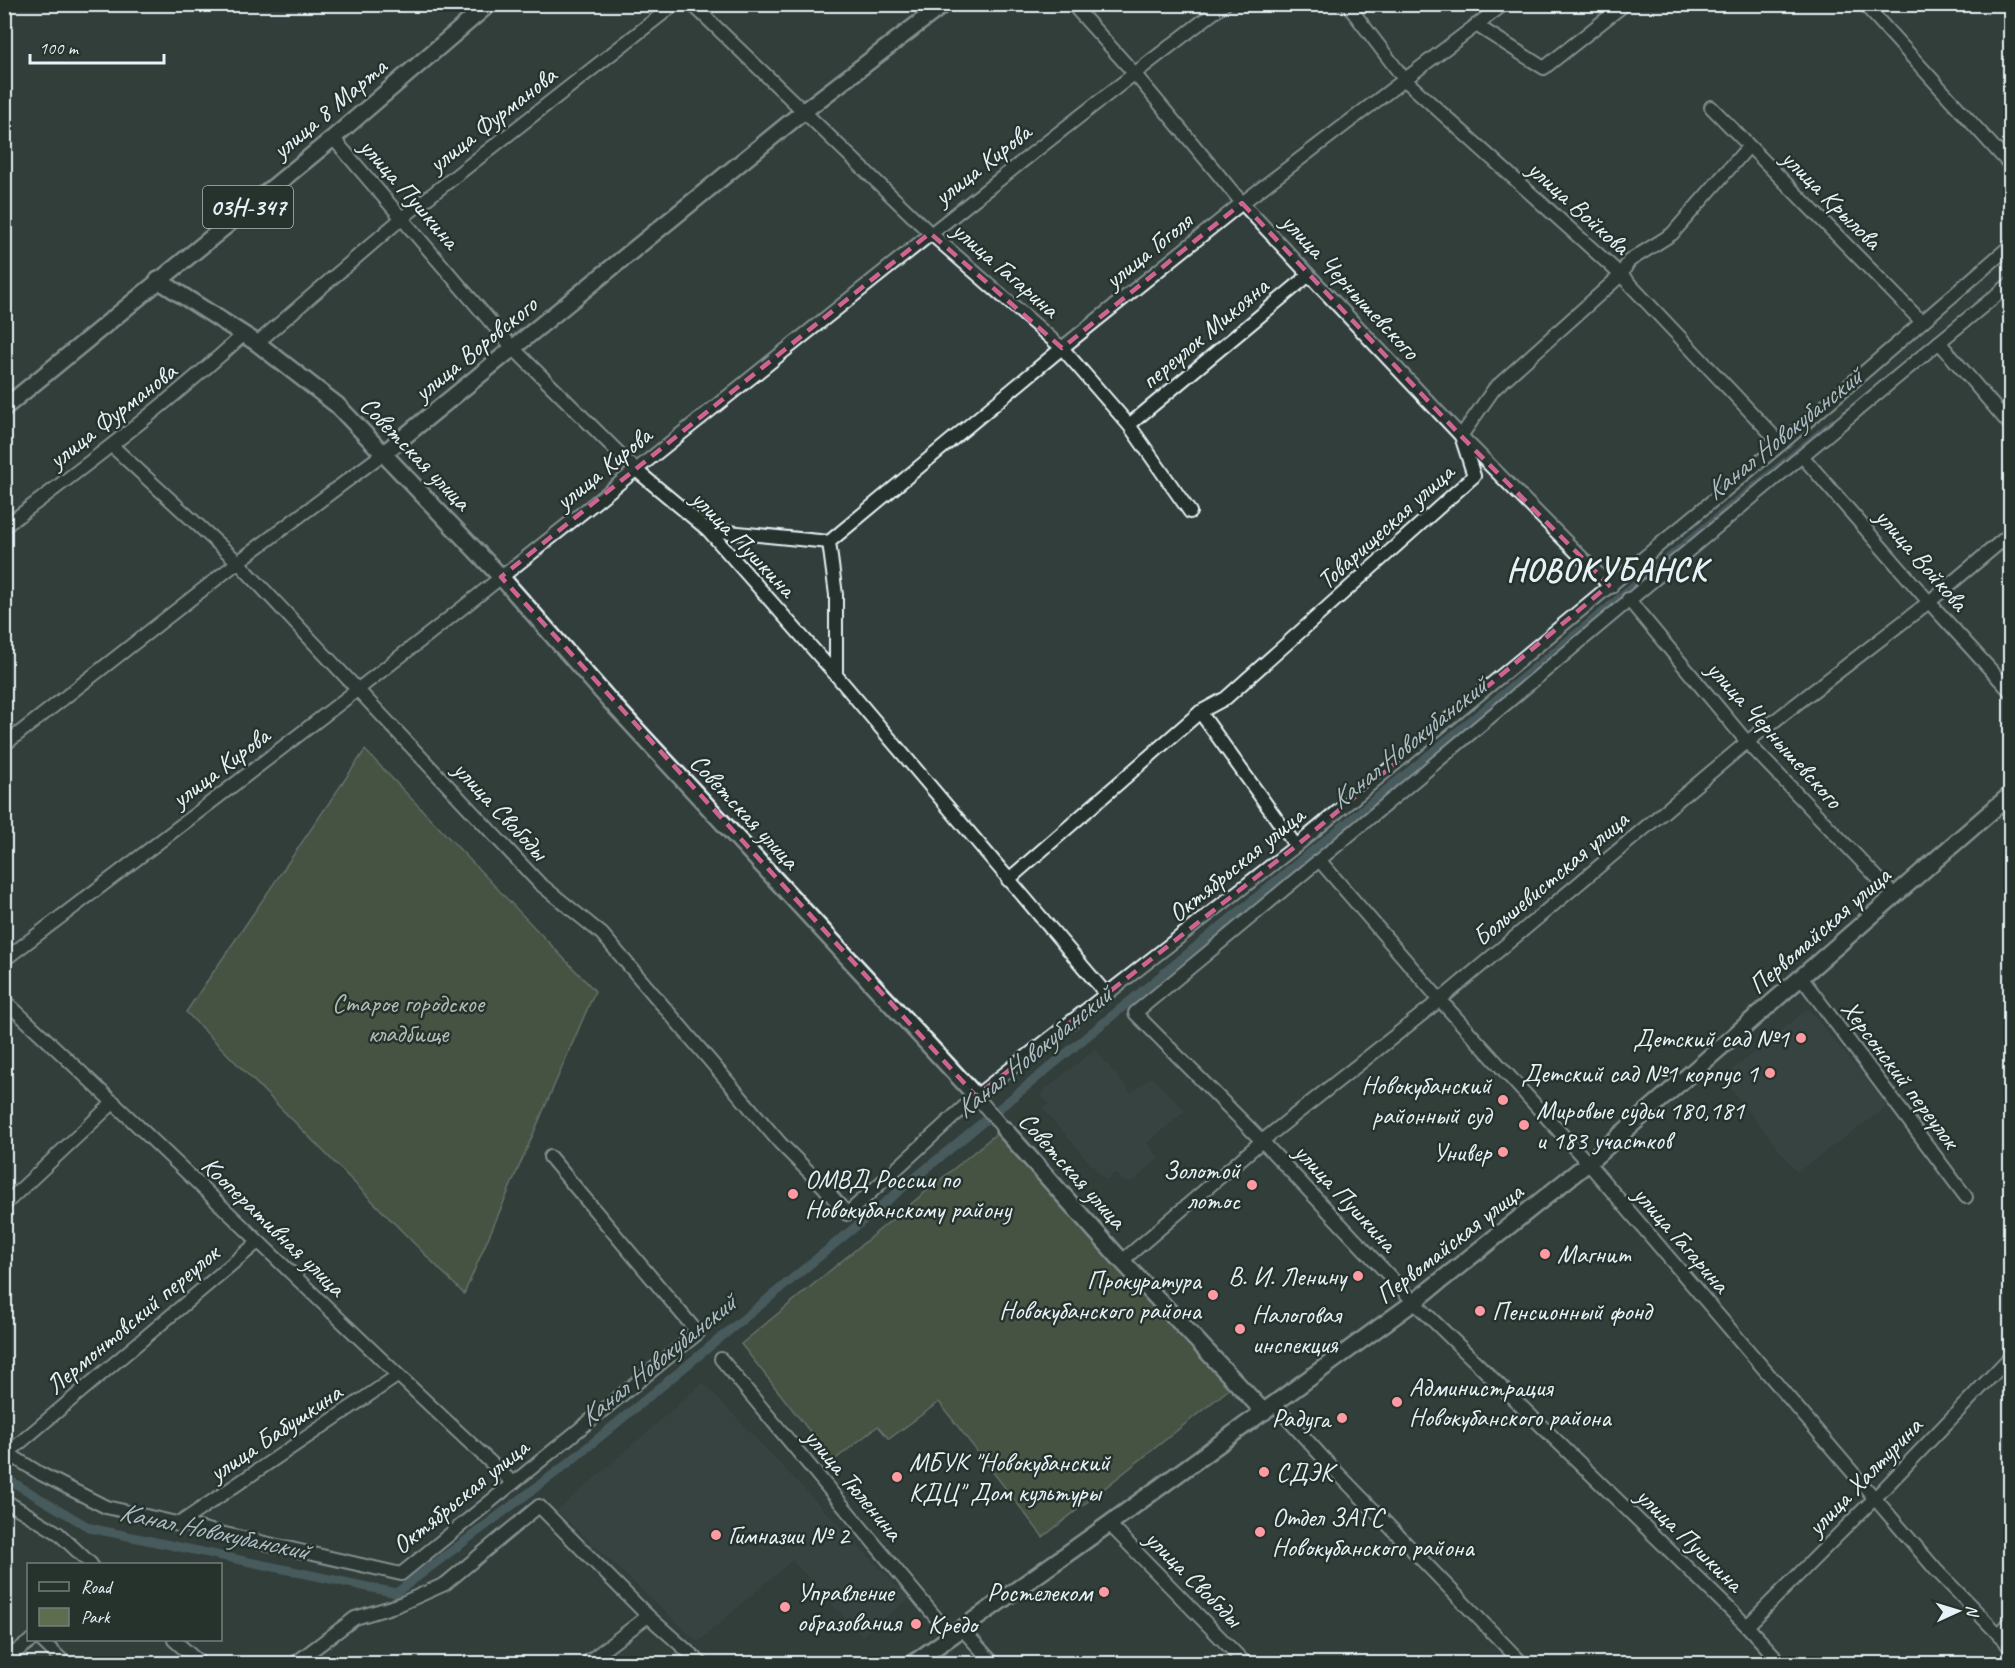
<svg xmlns="http://www.w3.org/2000/svg" width="2015" height="1668" viewBox="0 0 2015 1668" font-family="Caveat,sans-serif">
  <style>
    .built { fill: #3e4b4c }
    .green { fill: #5f6d4f; stroke: #a4afa4; stroke-width: 1.5 }
    .lines { fill: none; stroke-linecap: round; stroke-linejoin: round }
    .canal { stroke: #647b86; stroke-width: 9 }
    .minor-casing { stroke: #e8f1f8; stroke-width: 16 }
    .major-casing { stroke: #e8f1f8; stroke-width: 20 }
    .minor { stroke: #26332d; stroke-width: 12 }
    .major { stroke: #26332d; stroke-width: 15 }
    .marked { fill: none; stroke: #cf6492; stroke-width: 4.5; stroke-dasharray: 12 8; stroke-linejoin: round }
    .poi-dot { fill: #ff9aa2; stroke: #26332d; stroke-width: 2 }
    .labels { text-anchor: middle; stroke-width: 5; stroke-linejoin: round; paint-order: stroke }
    .shield { fill: #26332d; stroke: #aeb8bb; stroke-width: 1.5 }
    .shield-label { font-size: 24px; font-weight: bold; fill: #e8f1f8 }
    .street-label { font-size: 26px; fill: #e8f1f8; stroke: #26332d }
    .park-label { font-size: 26px; fill: #b1bcb4; stroke: #26332d }
    .poi-label { font-size: 26px; fill: #e8f1f8; stroke: #26332d; text-anchor: start }
    .water-label { font-size: 27px; font-style: italic; fill: #adbcc5; stroke: #26332d }
    .district-label { font-size: 32px; font-weight: bold; letter-spacing: 1.5px; fill: #e8f1f8; stroke: #26332d }
  </style>
  <rect width="100%" height="100%" fill="#313e3b"/>
  <filter id="ink" filterUnits="userSpaceOnUse"><feTurbulence type="fractalNoise" baseFrequency=".0167" numOctaves="2"/><feDisplacementMap in="SourceGraphic" scale="12" xChannelSelector="R" yChannelSelector="G"/><feConvolveMatrix kernelMatrix="1 2 1 2 8 2 1 2 1" color-interpolation-filters="sRGB"/></filter>
  <g filter="url(#ink)">
    <g class="built">
      <path d="M1808,1009L1888,1106L1797,1172L1722,1078Z"/>
      <path d="M1095,1049L1131,1093L1152,1077L1185,1111L1147,1143L1159,1158L1132,1182L1123,1181L1114,1173L1105,1180L1043,1109L1049,1104L1040,1094Z"/>
      <path d="M703,1383L909,1599L862,1636L792,1560L698,1642L557,1511Z"/>
    </g>
    <g class="green">
      <path d="M365,750L595,991L464,1294L186,1012Z"/>
      <path d="M997,1133L1233,1386L1043,1537L939,1402L889,1439L878,1426L833,1461L741,1344Z"/>
    </g>
    <g class="lines">
      <path class="canal" d="M4,1477L90,1528L396,1593L567,1464L1833,423"/>
      <g class="minor-casing">
        <g id="minor">
          <path d="M692,4L930,233L1062,348L1129,425L1190,512"/>
          <path d="M1072,4L1134,73L1242,203L1309,275L1461,436L1611,587"/>
          <path d="M1347,4L1405,80L1621,275L1781,444"/>
          <path d="M1864,4L2010,165"/>
          <path d="M1476,25L1544,68L1625,4"/>
          <path d="M1711,107L1922,322"/>
          <path d="M333,138L513,348L636,470L708,530L836,675L1107,995"/>
          <path d="M1939,342L2010,425"/>
          <path d="M257,343L402,218L675,4"/>
          <path d="M1129,425L1309,275"/>
          <path d="M112,446L238,562L539,883L602,934L780,1143L824,1187L847,1214L976,1096L1296,846L1781,444L2010,246"/>
          <path d="M1802,456L1929,602L2010,691"/>
          <path d="M4,527C86,465 168,404 244,334"/>
          <path d="M708,530L829,542"/>
          <path d="M1628,599L1747,742L1894,895"/>
          <path d="M836,675V595L829,542L1062,348L1242,203L1504,4"/>
          <path d="M1200,712L1296,846"/>
          <path d="M4,745L238,562L384,453"/>
          <path d="M1320,861L1440,1000L1588,1163L1936,1570L2010,1646"/>
          <path d="M1008,880L1200,712L1226,698L1474,476L1461,436L1494,389L1621,275L1629,261L1672,234L1749,146"/>
          <path d="M4,960C171,833 339,706 504,575C744,385 981,190 1225,4"/>
          <path d="M1801,977L1966,1197"/>
          <path d="M4,1000C176,1159 341,1324 513,1483"/>
          <path d="M976,1096L1004,1129"/>
          <path d="M4,1205L114,1102"/>
          <path d="M1122,1261L1262,1141L1440,1000L1747,742L1929,602L2010,534"/>
          <path d="M721,1359L952,1637"/>
          <path d="M1275,1405L1326,1461L1523,1664"/>
          <path d="M4,1451L41,1474L106,1507L401,1574L698,1333L550,1157"/>
          <path d="M8,1453L258,1242"/>
          <path d="M4,1500L58,1533L91,1564"/>
          <path d="M1109,1524L1246,1664"/>
          <path d="M177,1525L397,1376"/>
          <path d="M1747,1626L1875,1498L2010,1357"/>
          <path d="M962,1629L994,1664"/>
          <path d="M1999,1635L2010,1622"/>
          <path d="M41,1640L66,1664"/>
          <path d="M174,1640L201,1664"/>
          <path d="M4,1660L32,1640"/>
          <path d="M294,1664L355,1618L398,1605L445,1584L539,1506L648,1616L702,1664"/>
          <path d="M585,1664L648,1616"/>
          <path d="M1782,1664L1747,1626L1414,1302L1262,1141L1135,1013C1428,772 1716,524 2010,284"/>
        </g>
      </g>
      <g class="major-casing">
        <g id="major">
          <path d="M158,280L257,343L337,405L501,577L610,701L976,1096"/>
          <path d="M4,408L333,138L489,4"/>
          <path d="M384,453L804,111L944,4"/>
          <path d="M1004,1129L1122,1261L1264,1412"/>
          <path d="M912,1664L1109,1524L1414,1302L1588,1163L2010,795"/>
        </g>
      </g>
      <use href="#minor" class="minor"/>
      <use href="#major" class="major"/>
    </g>
  </g>
  <path d="M0 0H2015V1668H0ZM1242,203L1461,436L1609,585L1296,846L976,1096L501,577L930,233L1062,348Z" fill="#313e3b" fill-opacity=".55" fill-rule="evenodd"/>
  <path class="marked" d="M1242,203L1461,436L1609,585L1296,846L976,1096L501,577L930,233L1062,348Z"/>
  <g class="poi-dot">
    <circle cx="1801" cy="1038" r="6"/>
    <circle cx="1770" cy="1073" r="6"/>
    <circle cx="1503" cy="1100" r="6"/>
    <circle cx="1524" cy="1125" r="6"/>
    <circle cx="1503" cy="1152" r="6"/>
    <circle cx="1252" cy="1185" r="6"/>
    <circle cx="793" cy="1194" r="6"/>
    <circle cx="1545" cy="1254" r="6"/>
    <circle cx="1358" cy="1276" r="6"/>
    <circle cx="1213" cy="1295" r="6"/>
    <circle cx="1480" cy="1311" r="6"/>
    <circle cx="1240" cy="1329" r="6"/>
    <circle cx="1397" cy="1402" r="6"/>
    <circle cx="1342" cy="1418" r="6"/>
    <circle cx="1264" cy="1472" r="6"/>
    <circle cx="897" cy="1477" r="6"/>
    <circle cx="1260" cy="1532" r="6"/>
    <circle cx="716" cy="1535" r="6"/>
    <circle cx="1104" cy="1592" r="6"/>
    <circle cx="785" cy="1607" r="6"/>
    <circle cx="916" cy="1624" r="6"/>
  </g>
  <g class="labels">
    <rect class="shield" x="203" y="186" width="90" height="42" rx="4.5"/>
    <g class="shield-label">
      <text x="248" y="215">03Н-347</text>
    </g>
    <g class="street-label">
      <text transform="translate(329 108) rotate(-40)" y="9">улица 8 Марта</text>
      <text transform="translate(492 119) rotate(-38)" y="9">улица Фурманова</text>
      <text transform="translate(982 164) rotate(-38)" y="9">улица Кирова</text>
      <text transform="translate(410 193) rotate(49)" y="9">улица Пушкина</text>
      <text transform="translate(1832 199) rotate(45)" y="9">улица Крылова</text>
      <text transform="translate(1579 207) rotate(42)" y="9">улица Войкова</text>
      <text transform="translate(1148 250) rotate(-39)" y="9">улица Гоголя</text>
      <text transform="translate(1006 269) rotate(41)" y="9">улица Гагарина</text>
      <text transform="translate(1351 286) rotate(47)" y="9">улица Чернышевского</text>
      <text transform="translate(1204 333) rotate(-40)" y="9">переулок Микояна</text>
      <text transform="translate(475 348) rotate(-39)" y="9">улица Воровского</text>
      <text transform="translate(112 415) rotate(-38)" y="9">улица Фурманова</text>
      <text transform="translate(416 453) rotate(46)" y="9">Советская улица</text>
      <text transform="translate(603 468) rotate(-39)" y="9">улица Кирова</text>
      <text transform="translate(1385 526) rotate(-42)" y="9">Товарищеская улица</text>
      <text transform="translate(744 543) rotate(46)" y="9">улица Пушкина</text>
      <text transform="translate(1922 559) rotate(49)" y="9">улица Войкова</text>
      <text transform="translate(1775 734) rotate(48)" y="9">улица Чернышевского</text>
      <text transform="translate(220 767) rotate(-37)" y="9">улица Кирова</text>
      <text transform="translate(501 810) rotate(47)" y="9">улица Свободы</text>
      <text transform="translate(745 811) rotate(47)" y="9">Советская улица</text>
      <text transform="translate(1236 864) rotate(-39)" y="9">Октябрьская улица</text>
      <text transform="translate(1550 878) rotate(-40)" y="9">Большевистская улица</text>
      <text transform="translate(1819 930) rotate(-41)" y="9">Первомайская улица</text>
      <text transform="translate(1901 1074) rotate(53)" y="9">Херсонский переулок</text>
      <text transform="translate(1073 1170) rotate(48)" y="9">Советская улица</text>
      <text transform="translate(1346 1197) rotate(47)" y="9">улица Пушкина</text>
      <text transform="translate(274 1226) rotate(44)" y="9">Кооперативная улица</text>
      <text transform="translate(1682 1239) rotate(49)" y="9">улица Гагарина</text>
      <text transform="translate(1449 1243) rotate(-38)" y="9">Первомайская улица</text>
      <text transform="translate(132 1319) rotate(-40)" y="9">Лермонтовский переулок</text>
      <text transform="translate(275 1432) rotate(-34)" y="9">улица Бабушкина</text>
      <text transform="translate(1864 1476) rotate(-46)" y="9">улица Халтурина</text>
      <text transform="translate(854 1484) rotate(50)" y="9">улица Тюленина</text>
      <text transform="translate(460 1496) rotate(-39)" y="9">Октябрьская улица</text>
      <text transform="translate(1690 1539) rotate(44)" y="9">улица Пушкина</text>
      <text transform="translate(1194 1578) rotate(45)" y="9">улица Свободы</text>
    </g>
    <g class="park-label">
      <text x="408" y="1012">Старое городское<tspan x="408" dy="30">кладбище</tspan></text>
    </g>
    <g class="poi-label">
      <text x="1789" y="1047" text-anchor="end">Детский сад №1</text>
      <text x="1758" y="1082" text-anchor="end">Детский сад №1 корпус 1</text>
      <text x="1491" y="1094" text-anchor="end">Новокубанский<tspan x="1491" dy="30">районный суд</tspan></text>
      <text x="1536" y="1119">Мировые судьи 180,181<tspan x="1536" dy="30">и 183 участков</tspan></text>
      <text x="1491" y="1161" text-anchor="end">Универ</text>
      <text x="1240" y="1179" text-anchor="end">Золотой<tspan x="1240" dy="30">лотос</tspan></text>
      <text x="805" y="1188">ОМВД России по<tspan x="805" dy="30">Новокубанскому району</tspan></text>
      <text x="1557" y="1263">Магнит</text>
      <text x="1346" y="1285" text-anchor="end">В. И. Ленину</text>
      <text x="1201" y="1289" text-anchor="end">Прокуратура<tspan x="1201" dy="30">Новокубанского района</tspan></text>
      <text x="1492" y="1320">Пенсионный фонд</text>
      <text x="1252" y="1323">Налоговая<tspan x="1252" dy="30">инспекция</tspan></text>
      <text x="1409" y="1396">Администрация<tspan x="1409" dy="30">Новокубанского района</tspan></text>
      <text x="1330" y="1427" text-anchor="end">Радуга</text>
      <text x="909" y="1471">МБУК "Новокубанский<tspan x="909" dy="30">КДЦ" Дом культуры</tspan></text>
      <text x="1276" y="1481">СДЭК</text>
      <text x="1272" y="1526">Отдел ЗАГС<tspan x="1272" dy="30">Новокубанского района</tspan></text>
      <text x="728" y="1544">Гимназии № 2</text>
      <text x="797" y="1601">Управление<tspan x="797" dy="30">образования</tspan></text>
      <text x="1092" y="1601" text-anchor="end">Ростелеком</text>
      <text x="928" y="1633">Кредо</text>
    </g>
    <g class="water-label">
      <text transform="translate(1783 434) rotate(-39)" y="9">Канал Новокубанский</text>
      <text transform="translate(1408 743) rotate(-39)" y="9">Канал Новокубанский</text>
      <text transform="translate(1033 1052) rotate(-39)" y="9">Канал Новокубанский</text>
      <text transform="translate(657 1360) rotate(-39)" y="9">Канал Новокубанский</text>
      <text transform="translate(214 1531) rotate(12)" y="9">Канал Новокубанский</text>
    </g>
    <g class="district-label">
      <text x="1607" y="580">НОВОКУБАНСК</text>
    </g>
  </g>
  <rect width="2015" height="1668" fill="none" stroke="#26332d" stroke-width="24"/>
  <rect x="12" y="12" width="1991" height="1644" fill="none" stroke="#e8f1f8" stroke-width="2" filter="url(#ink)"/>
  <rect x="27" y="1563" width="195" height="78" fill="#26332d" stroke="#747f7e" stroke-width="1.5"/>
  <rect x="39" y="1582" width="30" height="9" fill="#26332d" stroke="#747f7e" stroke-width="1.5"/>
  <text x="81" y="1593" font-size="18" fill="#e8f1f8">Road</text>
  <rect x="39" y="1608" width="30" height="18" fill="#5f6d4f" stroke="#747f7e" stroke-width="1.5"/>
  <text x="81" y="1623" font-size="18" fill="#e8f1f8">Park</text>
  <g transform="translate(1958 1611) rotate(86)" stroke="#26332d" stroke-width="4.5" paint-order="stroke">
  <path d="M0-4.5L10 22L0 15L-10 22Z" fill="#e8f1f8"/>
  <text y="-9" font-size="16" font-weight="bold" text-anchor="middle" fill="#e8f1f8">N</text>
  </g>
  <path d="M30 54v9h134v-9" fill="none" stroke="#e8f1f8" stroke-width="3"/>
  <text x="39" y="54" font-size="18" fill="#e8f1f8" stroke="#26332d" stroke-width="4.5" paint-order="stroke">100 m</text>
</svg>
